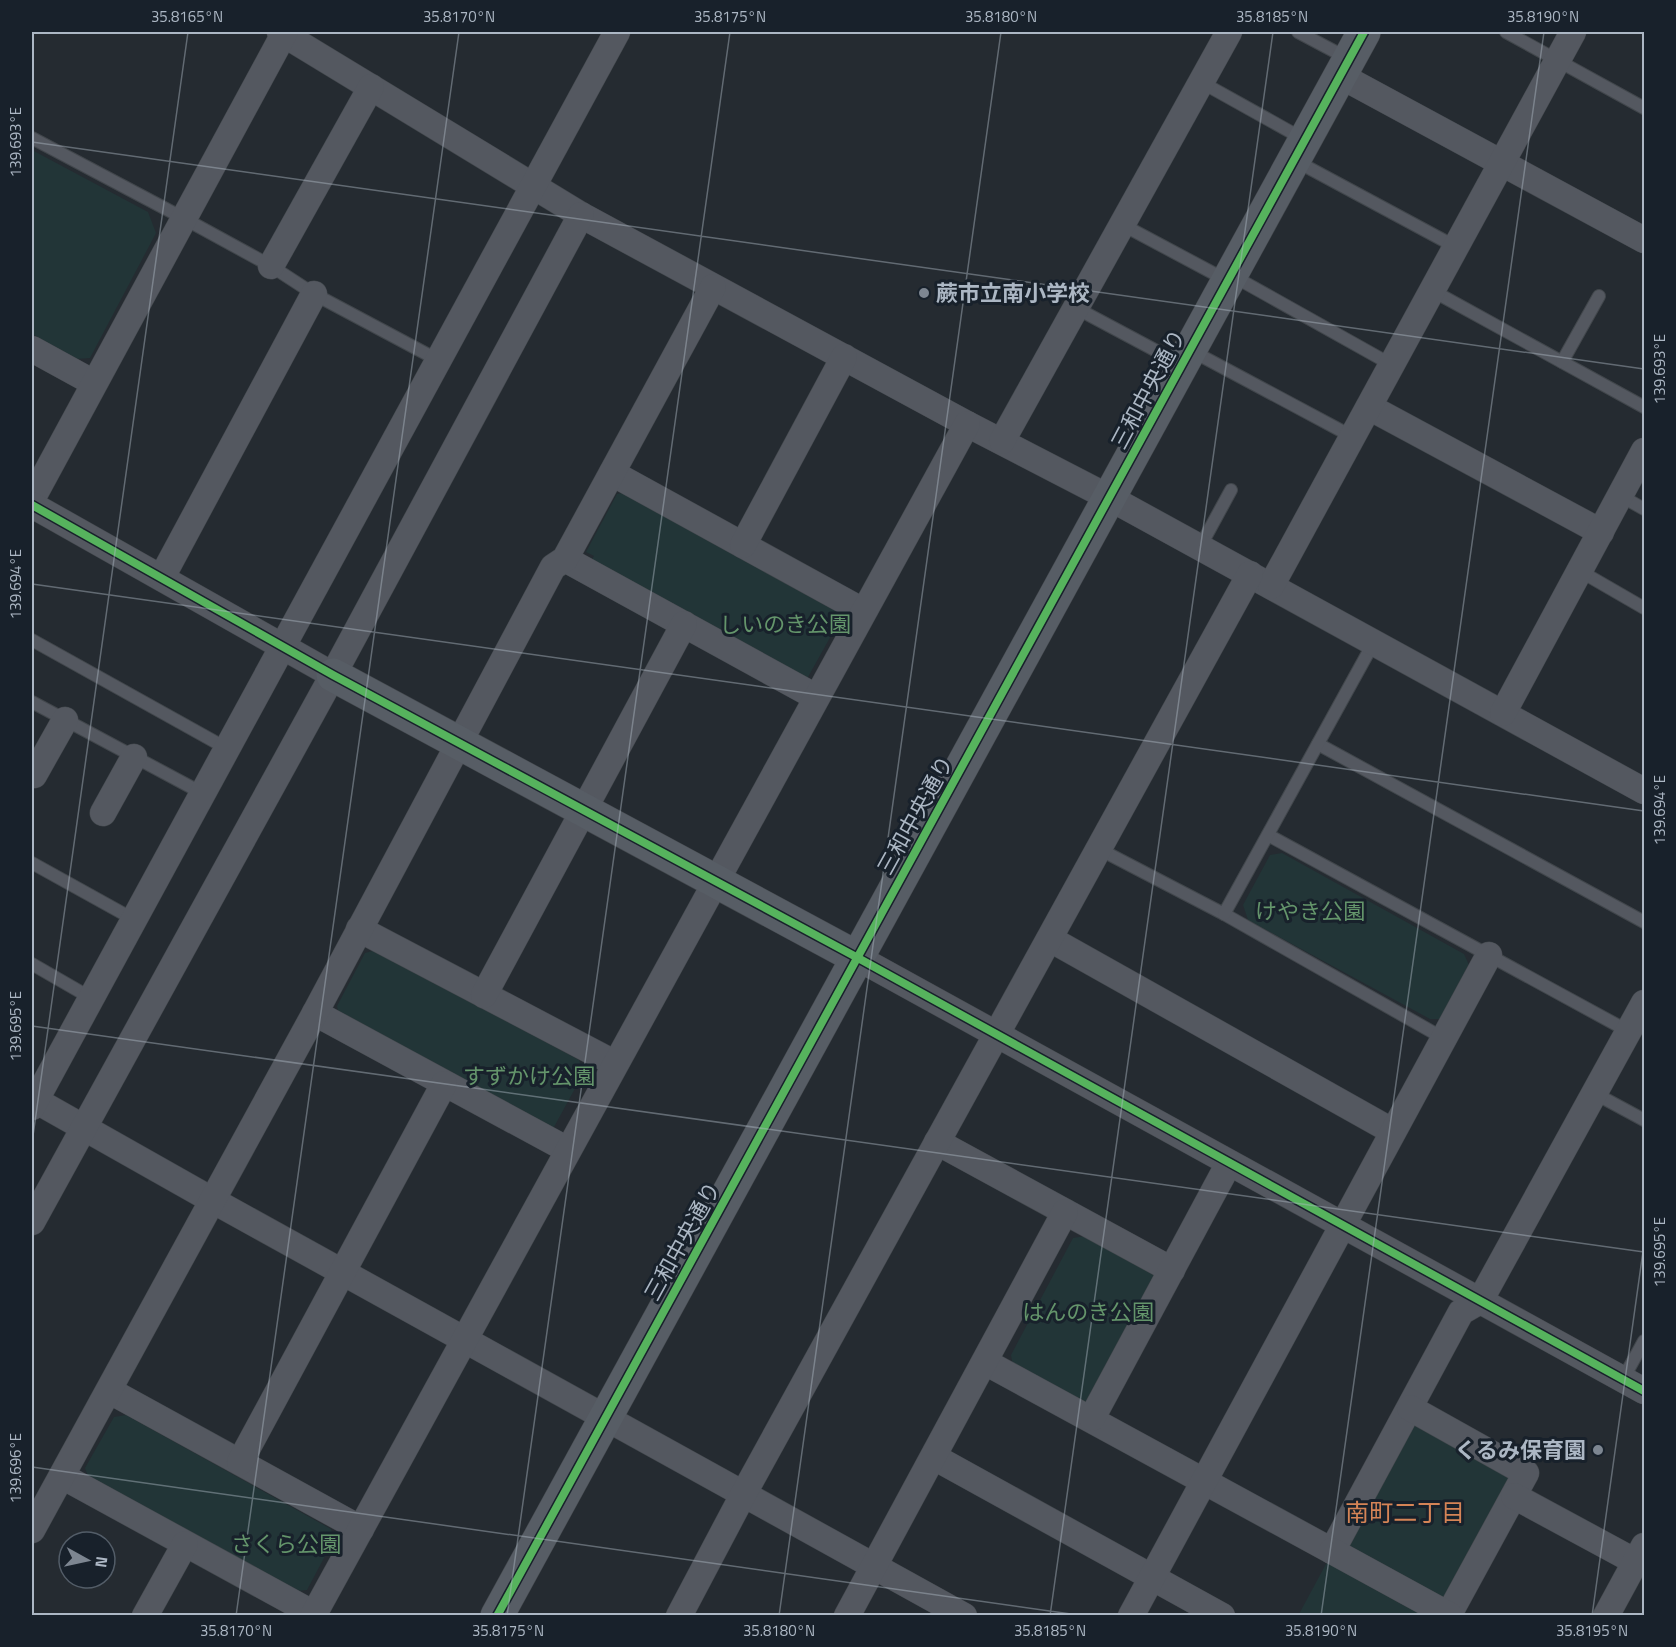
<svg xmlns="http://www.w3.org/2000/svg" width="1676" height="1647" viewBox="0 0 1676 1647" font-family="'Titillium Web','Noto Sans JP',sans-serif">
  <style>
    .green { fill: #223537 }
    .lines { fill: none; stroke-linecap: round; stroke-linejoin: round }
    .lane-casing { stroke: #42474c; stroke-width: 14 }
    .street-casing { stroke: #42474c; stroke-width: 27 }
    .secondary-casing { stroke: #42474c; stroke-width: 34 }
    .lane { stroke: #545860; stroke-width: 12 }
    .street { stroke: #545860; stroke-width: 26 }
    .secondary { stroke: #575d65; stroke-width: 33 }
    .cycleway-casing { stroke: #18212b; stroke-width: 11 }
    .cycleway { stroke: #56b35d; stroke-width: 8 }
    .ticks { fill: none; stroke: #acb7c4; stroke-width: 1.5; stroke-opacity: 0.45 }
    .poi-dot { fill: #7d8691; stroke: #18212b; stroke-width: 2 }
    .labels { text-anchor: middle; stroke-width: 6; stroke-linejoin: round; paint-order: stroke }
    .poi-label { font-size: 22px; font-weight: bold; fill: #acb7c4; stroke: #18212b; text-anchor: start }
    .street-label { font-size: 22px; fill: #acb7c4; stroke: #18212b }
    .park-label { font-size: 22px; fill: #64956b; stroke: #18212b }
    .neighbourhood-label { font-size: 24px; fill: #d58456; stroke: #18212b }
    .neatline { fill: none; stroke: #acb7c4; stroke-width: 2 }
    .ticks-label { font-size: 15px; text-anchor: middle; fill: #acb7c4 }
  </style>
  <rect width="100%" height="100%" fill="#252b31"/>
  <g class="green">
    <path d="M32,150L148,212L156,233L90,358L77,359L32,334Z"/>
    <path d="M628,492L838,606L842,616L808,677H798L590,562L594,556L586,552L617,494Z"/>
    <path d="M1282,853L1464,954L1469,965L1442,1019H1430L1248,920L1243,905L1270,855Z"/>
    <path d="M376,950L579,1060L584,1072L554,1127L543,1128L339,1016L337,1006L365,953Z"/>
    <path d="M1085,1236L1155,1272L1158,1281L1093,1402L1082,1405L1013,1366L1011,1355L1073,1238Z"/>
    <path d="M1410,1408L1526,1473L1447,1615L1298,1616Z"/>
    <path d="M126,1415L331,1529L334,1539L307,1590L297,1591L88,1476L85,1468L114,1417Z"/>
  </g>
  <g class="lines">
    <g class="lane-casing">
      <g id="lane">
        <path d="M1298,32L1347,58"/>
        <path d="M1506,32L1644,108"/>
        <path d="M1201,82L1305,140"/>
        <path d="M32,138L185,219L271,266L314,294L438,360"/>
        <path d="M1296,161L1456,247"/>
        <path d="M1123,225L1228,281"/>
        <path d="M1233,276L1392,365"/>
        <path d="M1433,291L1644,407"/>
        <path d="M1076,308L1181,364"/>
        <path d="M1192,351L1353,437"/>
        <path d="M1562,362L1599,296"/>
        <path d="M1621,496L1644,509"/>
        <path d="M1200,547L1231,490"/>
        <path d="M1580,571L1644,608"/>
        <path d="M32,640L226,748"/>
        <path d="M32,702L202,793"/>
        <path d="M1318,744L1644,922"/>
        <path d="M1268,835L1628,1031"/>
        <path d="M1099,849L1224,914L1443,1038"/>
        <path d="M32,863L133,919"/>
        <path d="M1224,914L1374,642"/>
        <path d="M32,964L91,998"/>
        <path d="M1594,1093L1644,1120"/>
        <path d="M1623,1379L1644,1341"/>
      </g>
    </g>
    <g class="street-casing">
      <g id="street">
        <path d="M280,32L581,215L967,424L1110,498L1644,791"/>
        <path d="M1341,76L1644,240"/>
        <path d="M271,266L371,87"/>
        <path d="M32,349L94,383"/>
        <path d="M1369,407L1601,532"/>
        <path d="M1002,441L1229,32"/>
        <path d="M612,473L863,611"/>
        <path d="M32,499L285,32"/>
        <path d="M32,505L333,675"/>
        <path d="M743,545L844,357"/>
        <path d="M565,559L816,697"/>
        <path d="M162,577L314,294"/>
        <path d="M1271,586L1573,32"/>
        <path d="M1503,713L1644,451"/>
        <path d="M34,775L65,720"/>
        <path d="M103,813L134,757"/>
        <path d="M359,929L614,1063"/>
        <path d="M1050,939L1392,1131"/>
        <path d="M858,958L1644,1391"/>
        <path d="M484,995L684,624"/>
        <path d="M315,1013L568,1150"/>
        <path d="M35,1100L212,1200L964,1616"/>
        <path d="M32,1107L617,32"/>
        <path d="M937,1142L1172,1270"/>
        <path d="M32,1222L333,675L581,215"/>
        <path d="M985,1362L1332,1551L1461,1312L1480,1301L1644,1003"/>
        <path d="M110,1391L361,1529"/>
        <path d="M1410,1408L1526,1473L1448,1616"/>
        <path d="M1092,1418L1229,1163"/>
        <path d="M934,1457L1222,1616"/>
        <path d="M240,1462L444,1084"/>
        <path d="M62,1476L314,1614"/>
        <path d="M1514,1496L1636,1562"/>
        <path d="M32,1530L315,1013L553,567L565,559L713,287"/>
        <path d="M1332,1551L1449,1615"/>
        <path d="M145,1616L185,1544"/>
        <path d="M313,1616L967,424"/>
        <path d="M679,1616L744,1493L1250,574"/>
        <path d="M847,1616L1065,1212"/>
        <path d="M1131,1616L1489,955"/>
        <path d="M1606,1616L1644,1546"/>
      </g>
    </g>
    <g class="secondary-casing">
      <g id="secondary">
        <path d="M333,675L858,958"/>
        <path d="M497,1616L1364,32"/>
      </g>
    </g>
    <use href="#lane" class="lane"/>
    <use href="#street" class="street"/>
    <use href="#secondary" class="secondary"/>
    <g class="cycleway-casing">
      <g id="cycleway">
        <path d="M32,505L333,675L858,958L1644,1391"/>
        <path d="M497,1616L1364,32"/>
      </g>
    </g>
    <use href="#cycleway" class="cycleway"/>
  </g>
  <path class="ticks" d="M32,142L1644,369M32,584L1644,811M32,1026L1644,1252M32,1143L188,32M32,1467L1085,1616M236,1616L459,32M507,1616L730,32M779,1616L1001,32M1050,1616L1273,32M1321,1616L1544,32M1592,1616L1644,1244"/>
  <g class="poi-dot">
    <circle cx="924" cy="293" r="6"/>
    <circle cx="1598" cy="1450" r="6"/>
  </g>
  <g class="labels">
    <g class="poi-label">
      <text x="936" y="301">蕨市立南小学校</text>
      <text x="1586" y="1458" text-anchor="end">くるみ保育園</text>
    </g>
    <g class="street-label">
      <text transform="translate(1148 389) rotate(-62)" y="8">三和中央通り</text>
      <text transform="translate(915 815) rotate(-61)" y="8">三和中央通り</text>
      <text transform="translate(682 1241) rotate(-61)" y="8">三和中央通り</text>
    </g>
    <g class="park-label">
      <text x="785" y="632">しいのき公園</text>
      <text x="1310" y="919">けやき公園</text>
      <text x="529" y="1084">すずかけ公園</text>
      <text x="1088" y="1320">はんのき公園</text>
      <text x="286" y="1552">さくら公園</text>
    </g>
    <g class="neighbourhood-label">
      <text x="1405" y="1521">南町二丁目</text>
    </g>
  </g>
  <rect width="1676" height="1647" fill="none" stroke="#18212b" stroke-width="66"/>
  <g transform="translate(87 1560) rotate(98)"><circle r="28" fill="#18212b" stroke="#535d68" stroke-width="1.5"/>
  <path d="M0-4.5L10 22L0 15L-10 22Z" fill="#7d8691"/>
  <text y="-9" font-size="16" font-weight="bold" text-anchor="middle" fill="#acb7c4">N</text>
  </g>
  <rect x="33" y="33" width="1610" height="1581" class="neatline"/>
  <g class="ticks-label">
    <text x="187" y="22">35.8165°N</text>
    <text x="459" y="22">35.8170°N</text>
    <text x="730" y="22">35.8175°N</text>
    <text x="1001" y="22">35.8180°N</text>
    <text x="1272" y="22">35.8185°N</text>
    <text x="1543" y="22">35.8190°N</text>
    <text transform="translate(16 142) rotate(-90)" y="5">139.693°E</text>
    <text transform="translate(1660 369) rotate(-90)" y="5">139.693°E</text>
    <text transform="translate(16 584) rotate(-90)" y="5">139.694°E</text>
    <text transform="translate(1660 810) rotate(-90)" y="5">139.694°E</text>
    <text transform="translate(16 1026) rotate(-90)" y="5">139.695°E</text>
    <text transform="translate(1660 1252) rotate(-90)" y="5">139.695°E</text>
    <text transform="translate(16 1468) rotate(-90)" y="5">139.696°E</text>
    <text x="236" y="1636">35.8170°N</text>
    <text x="508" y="1636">35.8175°N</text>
    <text x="779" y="1636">35.8180°N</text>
    <text x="1050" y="1636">35.8185°N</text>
    <text x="1321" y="1636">35.8190°N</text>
    <text x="1592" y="1636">35.8195°N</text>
  </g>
</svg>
